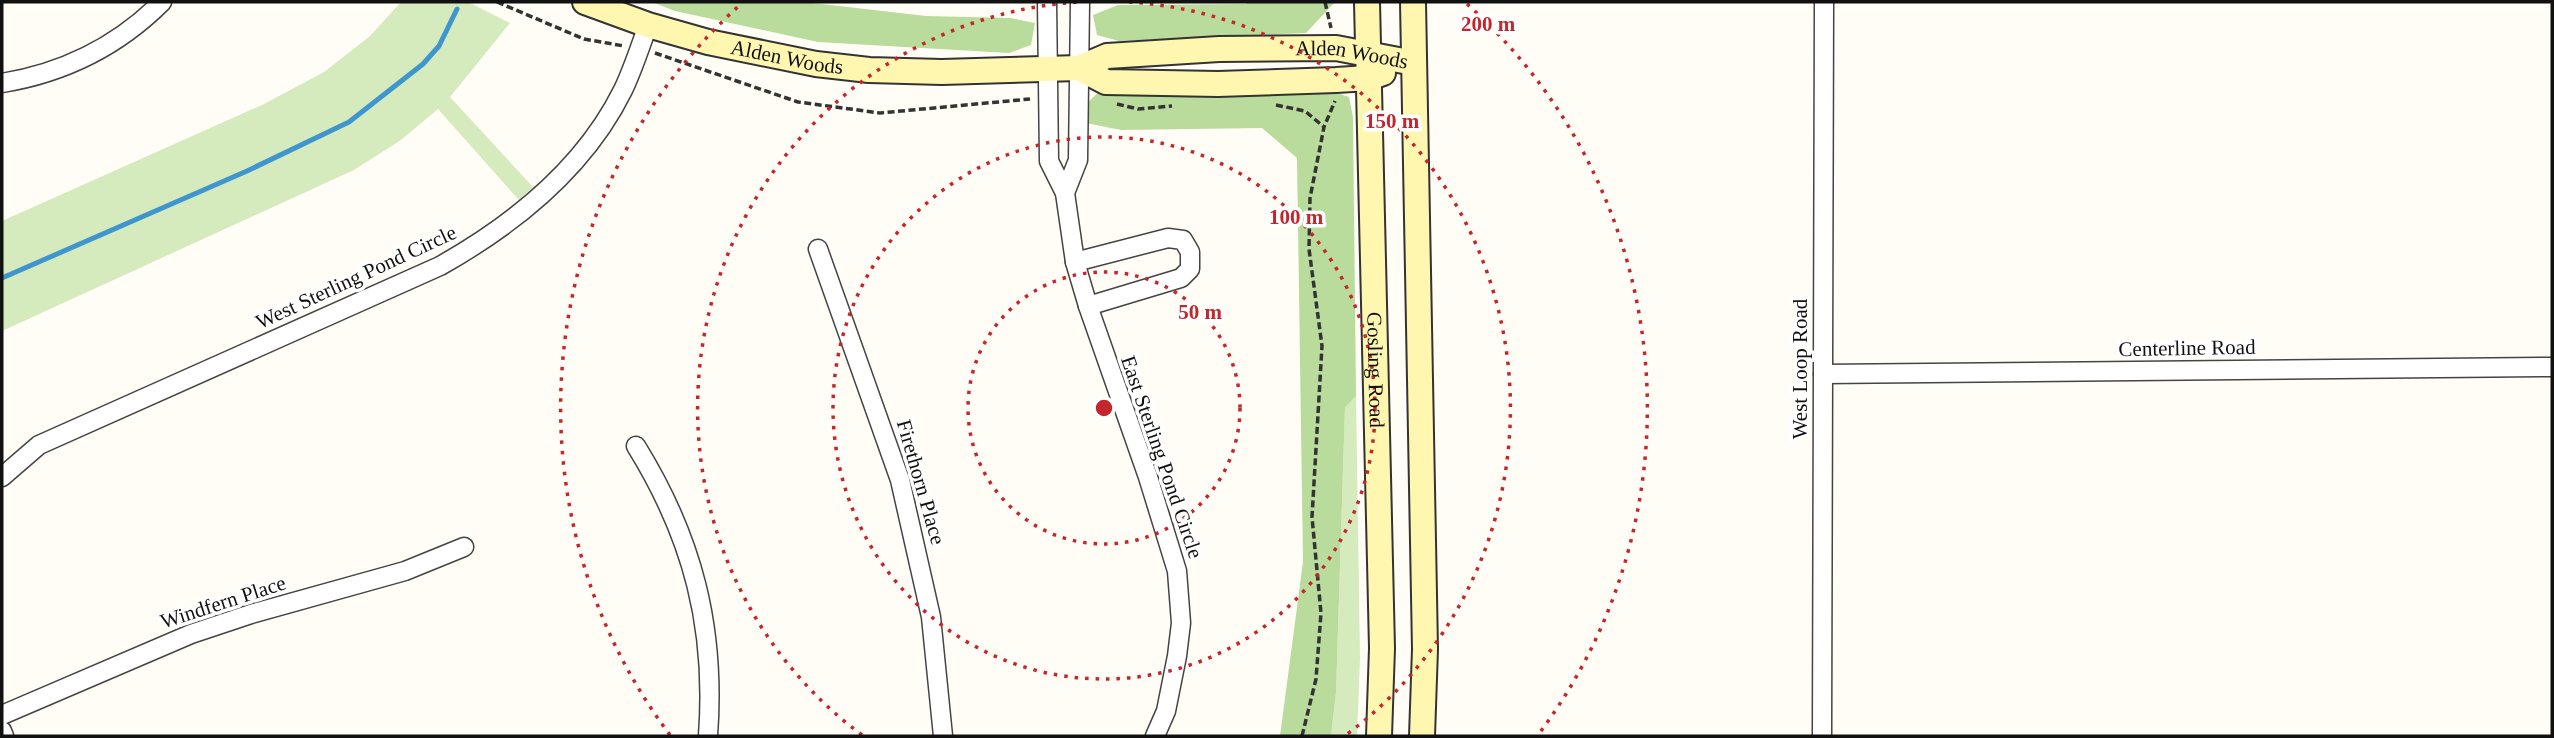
<svg xmlns="http://www.w3.org/2000/svg" width="2554" height="738" viewBox="0 0 2554 738" font-family="Georgia,serif">
  <style>
    .green { fill: #d5ebbd }
    .forest { fill: #b9dc9c }
    .lines { fill: none; stroke-linecap: round; stroke-linejoin: round }
    .stream { stroke: #3f96cf; stroke-width: 5 }
    .street-casing { stroke: #444; stroke-width: 21 }
    .secondary-casing { stroke: #333; stroke-width: 28 }
    .path { stroke: #333; stroke-width: 3.5; stroke-dasharray: 7 3.5; stroke-linecap: butt }
    .street { stroke: #fff; stroke-width: 18 }
    .secondary { stroke: #fff6b0; stroke-width: 24 }
    .ring { fill: none; stroke: #c4262e; stroke-width: 3.5; stroke-dasharray: 3.5 7 }
    .labels { text-anchor: middle; stroke-width: 7; stroke-linejoin: round; paint-order: stroke }
    .street-label { font-size: 21px; fill: #111; stroke: #fff }
    .centre { fill: #c4262e; stroke: #fff; stroke-width: 3.5 }
    .ring-label { font-size: 21px; text-anchor: middle; font-weight: bold; fill: #c4262e; stroke: #fff; stroke-width: 7; stroke-linejoin: round; paint-order: stroke }
  </style>
  <rect width="100%" height="100%" fill="#fffdf5"/>
  <g class="green">
    <path d="M401,2H468L510,23L450,97L533,187L519,200L438,109L401,140L354,170L2,331V221L264,104L324,72L370,36Z"/>
    <path d="M1356,396L1360,659L1357,736H1331L1336,693L1345,406Z"/>
  </g>
  <g class="forest">
    <path d="M652,2H804L926,16L1010,18L1035,23L1031,45L1009,53L818,42L675,11Z"/>
    <path d="M1248,2H1335L1306,33L1119,41L1097,35L1093,15L1118,5L1246,4Z"/>
    <path d="M1102,89L1331,91L1349,97L1353,117L1356,396L1345,407L1336,693L1331,736H1280L1303,562L1297,158L1262,128L1121,130L1086,123L1087,103Z"/>
  </g>
  <g class="lines">
    <path class="stream" d="M2,278L247,171L349,122L423,64L439,46L457,9"/>
    <g class="street-casing">
      <g id="street">
        <path d="M1047,2L1049,161L1065,193L1075,262L1088,306L1148,477L1177,571L1181,623L1177,656L1166,711L1155,736"/>
        <path d="M2,83C63,73 118,46 162,2"/>
        <path d="M1065,193L1078,160L1080,2"/>
        <path d="M818,249L900,480L931,617L943,736"/>
        <path d="M1075,262L1168,238L1183,240L1190,252V269L1181,278L1088,306"/>
        <path d="M1823,374L2552,367"/>
        <path d="M636,446C693,538 716,628 708,736"/>
        <path d="M2,477L39,445L440,266C513,225 585,167 623,90C633,69 640,47 648,25"/>
        <path d="M2,715L191,634L251,614L405,571L464,547"/>
        <path d="M2,731L4,736"/>
        <path d="M1822,736L1824,2"/>
      </g>
    </g>
    <g class="secondary-casing">
      <g id="secondary">
        <path id="s1" d="M585,2L648,25L708,42L816,64L869,70L942,72L1079,68L1107,56L1219,49L1336,48L1414,63"/>
        <path id="s2" d="M1367,2L1382,648L1379,736"/>
        <path d="M1413,2L1425,649L1422,736"/>
        <path d="M1079,68L1106,82L1218,84L1336,80L1369,78L1383,73"/>
      </g>
    </g>
    <g class="path">
      <path d="M497,2L584,39L624,46"/>
      <path d="M1325,2L1331,28"/>
      <path d="M655,53L798,102L880,113L1030,99"/>
      <path d="M1117,104L1138,109L1172,106"/>
      <path d="M1276,105L1305,111L1324,127"/>
      <path d="M1302,736L1316,679L1321,613L1312,517L1322,346L1309,249L1310,198L1324,127L1335,101"/>
    </g>
    <use href="#street" class="street"/>
    <use href="#secondary" class="secondary"/>
  </g>
  <g class="ring">
    <circle cx="1104" cy="408" r="136"/>
    <circle cx="1104" cy="408" r="271"/>
    <path d="M862 735A407 407 0 0 1 1079 2M1129 2A407 407 0 0 1 1346 735"/>
    <path d="M670 735A543 543 0 0 1 741 4M1467 4A543 543 0 0 1 1538 735"/>
  </g>
  <g class="labels">
    <g class="street-label">
      <text dy="7" stroke="none"><textPath href="#s1" startOffset="210">Alden Woods</textPath></text>
      <text dy="7" stroke="none"><textPath href="#s1" startOffset="779">Alden Woods</textPath></text>
      <text transform="translate(356 277) rotate(-25)" y="7">West Sterling Pond Circle</text>
      <text transform="translate(2187 348) rotate(-1)" y="7">Centerline Road</text>
      <text dy="7" stroke="none"><textPath href="#s2" startOffset="368">Gosling Road</textPath></text>
      <text transform="translate(1800 369) rotate(-90)" y="7">West Loop Road</text>
      <text transform="translate(1162 457) rotate(71)" y="7">East Sterling Pond Circle</text>
      <text transform="translate(921 482) rotate(74)" y="7">Firethorn Place</text>
      <text transform="translate(223 602) rotate(-18)" y="7">Windfern Place</text>
    </g>
  </g>
  <circle cx="1104" cy="408" r="10" class="centre"/>
  <g class="ring-label">
    <text x="1488" y="31">200 m</text>
    <text x="1392" y="128">150 m</text>
    <text x="1296" y="224">100 m</text>
    <text x="1200" y="319">50 m</text>
  </g>
  <rect width="2554" height="738" fill="none" stroke="#111111" stroke-width="7"/>
</svg>
